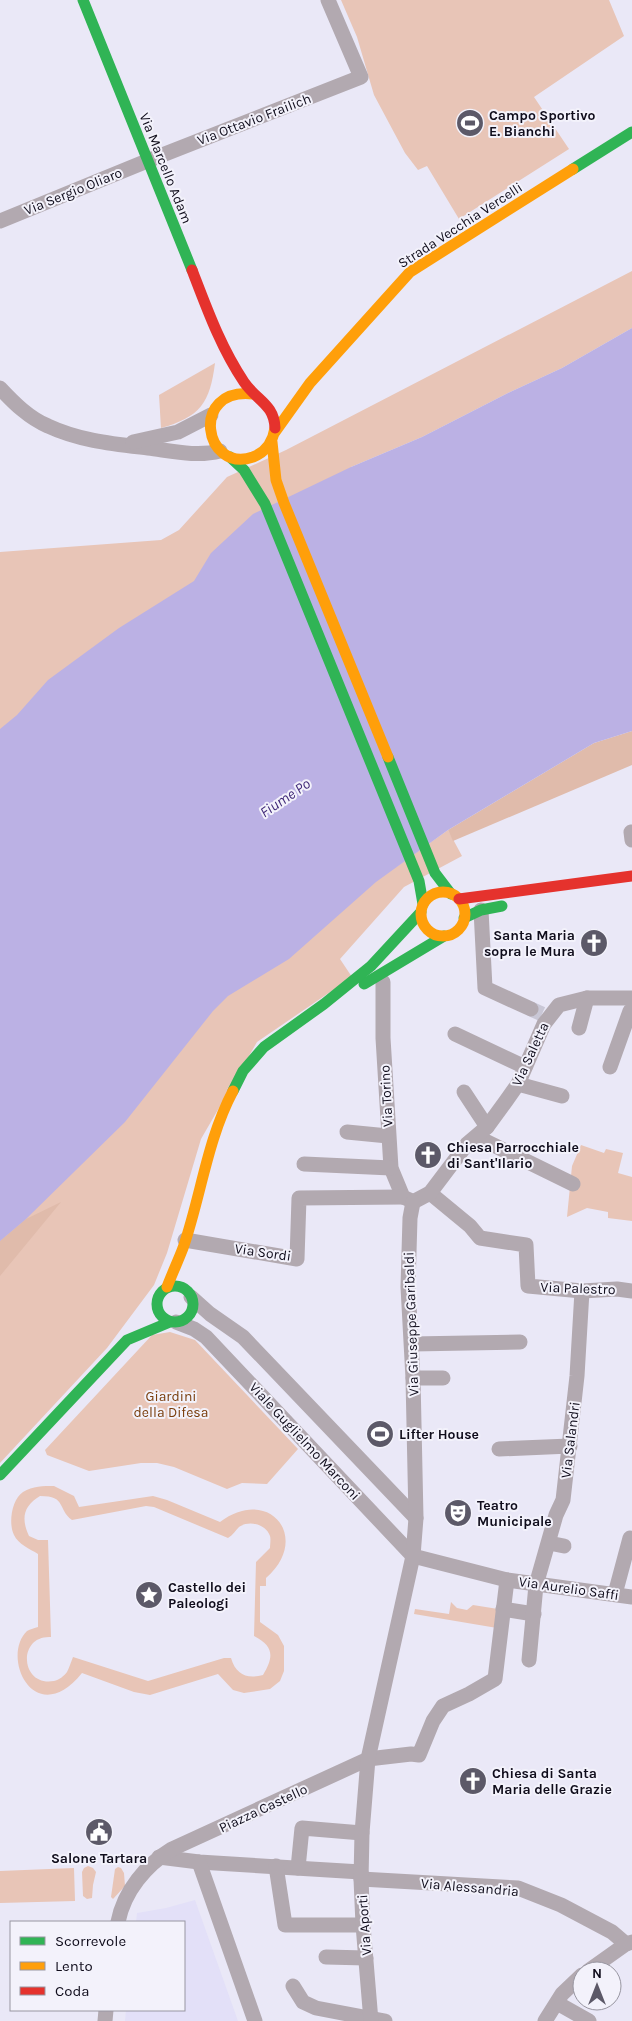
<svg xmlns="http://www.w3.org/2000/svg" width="632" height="2021" viewBox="0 0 632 2021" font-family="Karla,sans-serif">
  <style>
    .built { fill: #e3e0f8 }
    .green { fill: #e8c5b7; fill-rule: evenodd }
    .forest { fill: #e0bbab }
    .water { fill: #bbb1e4 }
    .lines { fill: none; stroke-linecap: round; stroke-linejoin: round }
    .street-tunnel { stroke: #c9c7d6; stroke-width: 15; stroke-dasharray: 15 8; stroke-linecap: butt }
    .street { stroke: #b2a9b0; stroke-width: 15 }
    .fast { stroke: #30b455; stroke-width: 11 }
    .slow { stroke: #ff9f0a; stroke-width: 11 }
    .jam { stroke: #e5322d; stroke-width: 11 }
    .labels { text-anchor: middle; stroke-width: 4; stroke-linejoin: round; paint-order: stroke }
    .poi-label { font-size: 14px; font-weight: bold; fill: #0f0c1b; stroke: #f3f2fb; text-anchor: start }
    .street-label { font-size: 14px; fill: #0f0c1b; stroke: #f3f2fb }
    .park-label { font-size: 14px; fill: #793d0c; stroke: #f3f2fb }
    .water-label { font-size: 15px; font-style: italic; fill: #422b79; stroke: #f3f2fb }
  </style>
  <rect width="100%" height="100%" fill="#eae8f7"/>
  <path class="built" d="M195,1900L238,2021H125L126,2010H184V1922H136L137,1913L166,1908Z"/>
  <g class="green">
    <path d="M341,0H609L624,36L534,97L569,149L459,219L427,166L418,170L405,153L374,95L357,37Z"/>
    <path d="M632,271V328L562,368L508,393L422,437L351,467L396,867L448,830L462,856L404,887L340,959L352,977L257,1042L201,1139L167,1253L154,1285L107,1348L0,1463V552L161,540L179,530L227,477L286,450Z"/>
    <path d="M215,363C210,403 200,417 161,428L159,395Z"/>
    <path d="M581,1145L604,1153L606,1149L623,1153L618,1173L632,1177V1221L608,1218V1212L587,1208L567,1217L572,1166Z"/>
    <path d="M170,1332L195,1340L298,1449L267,1484L242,1483L227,1489L174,1467L157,1463H141L89,1471L47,1455L45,1450L152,1335Z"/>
    <path d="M54,1486L74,1496L79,1507L153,1496L167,1500L220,1522C269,1485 312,1538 266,1578V1586H260V1622L278,1635L284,1646V1671L280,1681L270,1689L244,1693L233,1690L218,1674L150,1695L134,1692L82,1673C35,1731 0,1657 27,1631C30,1629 35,1628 38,1627V1554C30,1549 18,1544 14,1535C8,1523 12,1499 23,1492C33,1486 43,1486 54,1486ZM40,1496C67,1496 57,1509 72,1520L146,1506L154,1507L228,1538C233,1535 236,1530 239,1527C249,1520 266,1524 270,1536C271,1539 270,1545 270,1548L256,1562L254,1636C274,1646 274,1657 263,1675C247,1679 236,1675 231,1658H224L148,1681L73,1657C71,1662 69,1668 67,1672C64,1676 59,1680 54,1681C20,1687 17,1635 51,1637L48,1540H38L29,1536C21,1519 23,1506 40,1496Z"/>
    <path d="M451,1602L457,1608L467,1610L473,1605L498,1609L497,1628L414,1614L415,1609L449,1614Z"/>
    <path d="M88,1866L93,1868L96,1872L93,1885L92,1898L87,1899L83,1896L82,1872L84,1868Z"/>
    <path d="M118,1867L121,1868L124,1873L125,1886L113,1899L111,1897L115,1869Z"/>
    <path d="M74,1868L75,1901L0,1903V1871Z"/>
  </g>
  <g class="forest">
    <path d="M632,731V765L453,841L448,830L594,743Z"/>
    <path d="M61,1202L0,1276V1241L26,1219Z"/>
  </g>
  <path class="water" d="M632,328V731L594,743L448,830L376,882L289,959L228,996L213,1011L125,1122L26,1219L0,1241V729L17,715L48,680L119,628L194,581L211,553L253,514L351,467L422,437L508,393L562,368Z"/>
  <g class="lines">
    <path class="street-tunnel" d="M531,1009L542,1014"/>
    <g class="street">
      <path d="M0,221L147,161L361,77L328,0"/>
      <path d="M0,388C14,403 29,418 48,426C80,441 114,444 148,448C172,451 197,457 220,451"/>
      <path d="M133,442L178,432L211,415"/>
      <path d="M631,832L632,840"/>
      <path d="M481,910L485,988L531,1009"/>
      <path d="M383,982V1038L391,1168L403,1197L412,1201"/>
      <path d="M579,1028L587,998"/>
      <path d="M455,1034L525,1067"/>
      <path d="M610,1067L630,1011"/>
      <path d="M518,1084L562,1096"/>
      <path d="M464,1092L487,1127"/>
      <path d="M347,1132L388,1136"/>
      <path d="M477,1137L573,1184"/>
      <path d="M304,1164L391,1168"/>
      <path d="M430,1193L470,1226L480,1238L526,1245L528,1286L582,1291L617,1289L632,1291"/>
      <path d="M413,1202L430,1193L467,1144L487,1127L506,1101L518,1084L544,1024L559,1005L587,998H632"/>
      <path d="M185,1240L297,1259L299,1198L403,1197"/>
      <path d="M191,1297L210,1314L243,1337L416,1518"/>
      <path d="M176,1322L194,1329L206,1337L413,1556"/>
      <path d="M412,1344L520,1342"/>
      <path d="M413,1378H443"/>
      <path d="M499,1449L570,1446"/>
      <path d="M549,1543L564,1546"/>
      <path d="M413,1556L507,1580L632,1597"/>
      <path d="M615,1594L630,1538"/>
      <path d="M503,1609L534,1614"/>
      <path d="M529,1660L536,1585L556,1515L563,1500L577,1376L582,1291"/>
      <path d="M159,1857L199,1862L361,1872"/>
      <path d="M199,1862L255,2021"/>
      <path d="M276,1866L285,1925H363"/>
      <path d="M298,1868L302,1828L362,1833"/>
      <path d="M361,1879L518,1888L561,1905L612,1932L626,1944"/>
      <path d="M118,1922C124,1891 146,1865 172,1849L368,1759L411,1754L419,1755L433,1721L443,1706L469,1694L495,1679L507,1580"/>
      <path d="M326,1957L366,1958"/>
      <path d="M588,1971L626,1944L632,1942"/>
      <path d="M293,1986L303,2002L316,2008L385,2021"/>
      <path d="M557,2003L589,2021"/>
      <path d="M105,2021L106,2010"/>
      <path d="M371,2021L363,1925L361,1879L362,1833L368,1759L413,1556L416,1518L413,1378L408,1287L410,1218L413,1202"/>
      <path d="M545,2021L562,1994L582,1975"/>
    </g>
    <g class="fast">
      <path d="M83,0L192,270"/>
      <path d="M573,169L632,132"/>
      <path d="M230,457L244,470L265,504L419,881L423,904"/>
      <path d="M388,757L435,873L451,894"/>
      <path d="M464,918L481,910L502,906"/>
      <path d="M364,984L444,936"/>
      <path d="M233,1091L243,1071L264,1047L324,1004L371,966L421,912"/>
      <circle cx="175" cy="1304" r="18"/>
      <path d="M0,1475L127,1340L170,1322"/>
    </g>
    <g class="slow">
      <path d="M253,394C189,387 204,474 253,457C266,452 273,441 275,428"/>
      <path d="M275,432L310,383L410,272L573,169"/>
      <path d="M272,442L276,480L284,503L388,757"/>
      <circle cx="443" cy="914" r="22"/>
      <path d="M167,1287C172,1274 178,1261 183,1248C201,1196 207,1140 233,1091"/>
    </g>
    <g class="jam">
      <path d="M192,270C207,309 221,348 244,382C257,401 274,404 275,428"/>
      <path d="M459,899L632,876"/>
    </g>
  </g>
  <defs>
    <g id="stadium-disc" transform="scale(1.4375)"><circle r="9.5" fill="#5c5968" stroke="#f3f2fb"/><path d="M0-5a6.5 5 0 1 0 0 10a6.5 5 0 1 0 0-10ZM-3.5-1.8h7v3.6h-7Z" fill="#fff"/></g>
    <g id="church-disc" transform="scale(1.4375)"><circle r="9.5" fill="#5c5968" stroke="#f3f2fb"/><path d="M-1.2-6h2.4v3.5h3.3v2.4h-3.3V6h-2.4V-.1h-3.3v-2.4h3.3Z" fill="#fff"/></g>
    <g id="theatre-disc" transform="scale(1.4375)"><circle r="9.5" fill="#5c5968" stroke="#f3f2fb"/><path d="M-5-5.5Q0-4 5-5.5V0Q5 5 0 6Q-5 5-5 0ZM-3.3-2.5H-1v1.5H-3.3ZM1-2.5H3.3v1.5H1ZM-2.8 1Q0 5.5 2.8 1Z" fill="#fff"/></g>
    <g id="sight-disc" transform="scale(1.4375)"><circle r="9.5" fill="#5c5968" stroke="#f3f2fb"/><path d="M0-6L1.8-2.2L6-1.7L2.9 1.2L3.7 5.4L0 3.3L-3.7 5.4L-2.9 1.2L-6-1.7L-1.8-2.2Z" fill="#fff"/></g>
    <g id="civic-disc" transform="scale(1.4375)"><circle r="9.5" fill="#5c5968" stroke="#f3f2fb"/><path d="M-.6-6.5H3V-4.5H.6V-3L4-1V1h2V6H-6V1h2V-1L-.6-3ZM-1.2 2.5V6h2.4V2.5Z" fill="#fff"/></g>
  </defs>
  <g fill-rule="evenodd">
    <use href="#stadium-disc" x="470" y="123"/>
    <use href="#church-disc" x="594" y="943"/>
    <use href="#church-disc" x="428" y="1155"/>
    <use href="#stadium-disc" x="380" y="1434"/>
    <use href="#theatre-disc" x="458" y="1513"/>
    <use href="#sight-disc" x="149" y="1595"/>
    <use href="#church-disc" x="473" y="1781"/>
    <use href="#civic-disc" x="99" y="1832"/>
  </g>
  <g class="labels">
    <g class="poi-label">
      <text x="489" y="120">Campo Sportivo<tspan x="489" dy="16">E. Bianchi</tspan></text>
      <text x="575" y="940" text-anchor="end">Santa Maria<tspan x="575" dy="16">sopra le Mura</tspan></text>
      <text x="447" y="1152">Chiesa Parrocchiale<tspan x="447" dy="16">di Sant'Ilario</tspan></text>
      <text x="399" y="1439">Lifter House</text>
      <text x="477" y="1510">Teatro<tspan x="477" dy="16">Municipale</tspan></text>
      <text x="168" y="1592">Castello dei<tspan x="168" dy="16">Paleologi</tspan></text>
      <text x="492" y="1778">Chiesa di Santa<tspan x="492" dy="16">Maria delle Grazie</tspan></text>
      <text x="99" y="1863" text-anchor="middle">Salone Tartara</text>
    </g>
    <g class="street-label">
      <text transform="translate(254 119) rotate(-21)" y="5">Via Ottavio Frailich</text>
      <text transform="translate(166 168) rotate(68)" y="5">Via Marcello Adam</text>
      <text transform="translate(73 191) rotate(-22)" y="5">Via Sergio Oliaro</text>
      <text transform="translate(460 225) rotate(-33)" y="5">Strada Vecchia Vercelli</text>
      <text transform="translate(530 1054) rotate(-65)" y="5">Via Saletta</text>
      <text transform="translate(386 1096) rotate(-93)" y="5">Via Torino</text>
      <text transform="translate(263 1252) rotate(8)" y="5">Via Sordi</text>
      <text transform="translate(578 1288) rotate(2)" y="5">Via Palestro</text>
      <text transform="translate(411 1324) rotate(-92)" y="5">Via Giuseppe Garibaldi</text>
      <text transform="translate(570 1440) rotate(-83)" y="5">Via Salandri</text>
      <text transform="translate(305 1441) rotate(47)" y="5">Viale Guglielmo Marconi</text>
      <text transform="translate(569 1588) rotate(8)" y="5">Via Aurelio Saffi</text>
      <text transform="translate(263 1808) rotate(-25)" y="5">Piazza Castello</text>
      <text transform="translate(470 1887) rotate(5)" y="5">Via Alessandria</text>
      <text transform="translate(364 1925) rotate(-94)" y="5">Via Aporti</text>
    </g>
    <g class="park-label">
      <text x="171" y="1401">Giardini<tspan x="171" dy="16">della Difesa</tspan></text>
    </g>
    <g class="water-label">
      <text transform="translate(285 798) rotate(-34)" y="5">Fiume Po</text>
    </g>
  </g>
  <rect x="10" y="1921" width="175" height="90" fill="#f3f2fb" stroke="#9896a1"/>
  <rect x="20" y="1937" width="25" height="8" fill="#30b455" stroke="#9896a1"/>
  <text x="55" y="1946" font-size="15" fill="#0f0c1b">Scorrevole</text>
  <rect x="20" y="1962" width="25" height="8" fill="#ff9f0a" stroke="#9896a1"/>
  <text x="55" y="1971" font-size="15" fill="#0f0c1b">Lento</text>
  <rect x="20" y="1987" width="25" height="8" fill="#e5322d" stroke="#9896a1"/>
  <text x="55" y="1996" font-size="15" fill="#0f0c1b">Coda</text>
  <g transform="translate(597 1986)"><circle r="24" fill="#f3f2fb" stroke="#9896a1"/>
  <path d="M0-4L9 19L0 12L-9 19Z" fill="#5c5968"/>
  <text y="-8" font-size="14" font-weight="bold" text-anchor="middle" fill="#0f0c1b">N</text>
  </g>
</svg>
